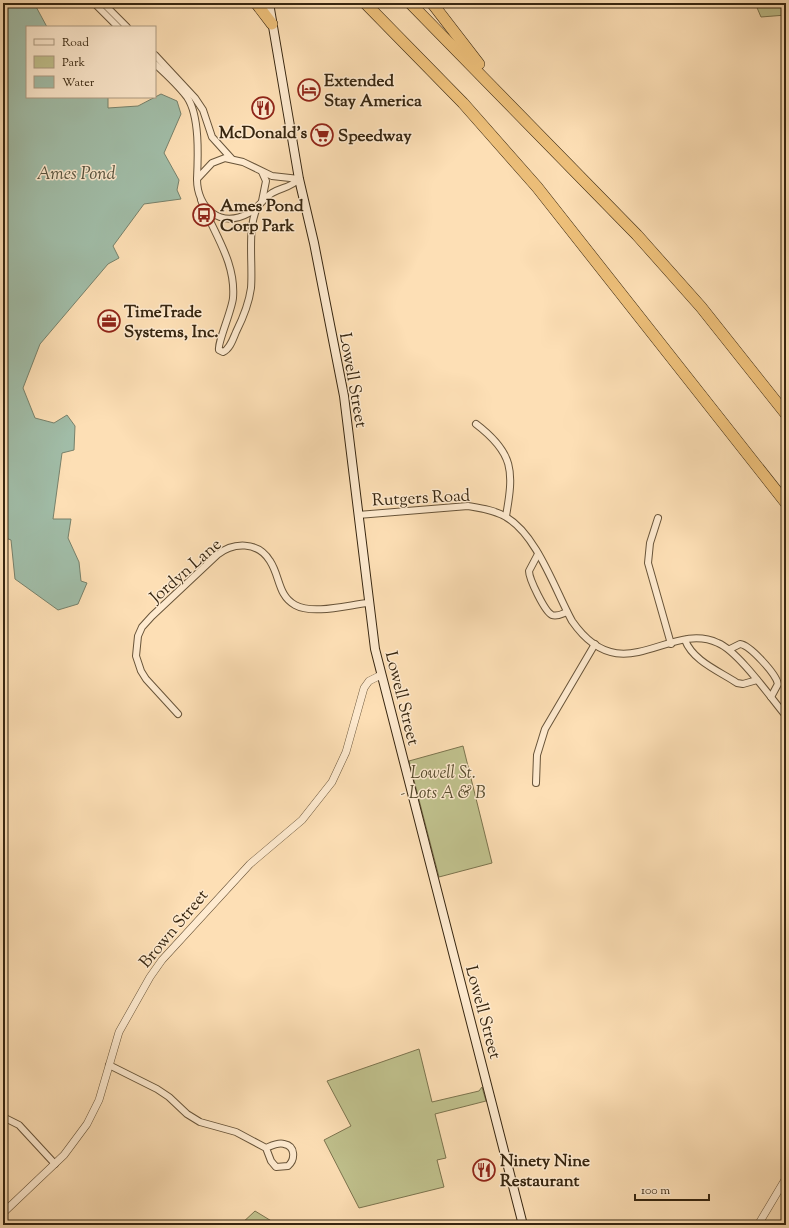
<svg xmlns="http://www.w3.org/2000/svg" width="789" height="1228" viewBox="0 0 789 1228" font-family="'Sorts Mill Goudy',serif">
  <style>
    .green { fill: #c0c18d; stroke: #7c744e }
    .water { fill: #a1bda8; stroke: #77816b }
    .lines { fill: none; stroke-linecap: round; stroke-linejoin: round }
    .minor-casing { stroke: #685439; stroke-width: 8 }
    .tertiary-casing { stroke: #685439; stroke-width: 8 }
    .secondary-casing { stroke: #372610; stroke-width: 10 }
    .motorway-casing { stroke: #372610; stroke-width: 12 }
    .minor { stroke: #feeacf; stroke-width: 6 }
    .tertiary { stroke: #feeacf; stroke-width: 7 }
    .secondary { stroke: #feeacf; stroke-width: 8 }
    .motorway { stroke: #eec07a; stroke-width: 11 }
    .labels { text-anchor: middle; stroke-width: 3; stroke-linejoin: round; paint-order: stroke }
    .poi-label { font-size: 17px; font-weight: bold; fill: #372610; stroke: #feeacf; text-anchor: start }
    .street-label { font-size: 17px; fill: #372610; stroke: #feeacf }
    .park-label { font-size: 17px; font-style: italic; fill: #594d2f; stroke: #feeacf }
    .water-label { font-size: 18px; font-style: italic; fill: #57533e; stroke: #feeacf }
  </style>
  <rect width="100%" height="100%" fill="#fddfb5"/>
  <filter id="stains"><feTurbulence type="fractalNoise" baseFrequency=".005" numOctaves="4"/><feColorMatrix values="0 0 0 0 .2 0 0 0 0 .09 0 0 0 0 .02 0 0 0 .5 -.17"/></filter>
  <radialGradient id="worn" r=".72"><stop offset=".6" stop-color="#630" stop-opacity="0"/><stop offset="1" stop-color="#630" stop-opacity=".3"/></radialGradient>
  <g class="green">
    <path d="M755,3H786V15L761,17Z"/>
    <path d="M463,746L492,863L439,877L409,761Z"/>
    <path d="M419,1049L432,1102L479,1091L482,1087L486,1101L435,1114L446,1158L437,1160L444,1187L359,1208L324,1140L351,1126L327,1081Z"/>
    <path d="M255,1211L278,1225H240Z"/>
  </g>
  <path class="water" d="M3,3H34L47,27H27V97H108V108L138,106L161,94L177,101L181,114L164,153L179,180L177,190L181,199L144,204L113,246L119,258L108,264L40,344L23,388L35,418L54,423L67,415L75,426L74,450L62,453L53,519H71L68,538L79,562L81,581L87,583L78,604L58,610L15,579L11,540L3,537Z"/>
  <g class="lines">
    <g class="minor-casing">
      <g id="minor">
        <path d="M94,3L118,27"/>
        <path d="M103,3L127,27"/>
        <path d="M155,55L195,98L203,110L212,137L231,158"/>
        <path d="M155,64C166,74 178,85 187,97C200,116 198,157 197,179"/>
        <path d="M225,158L243,162L272,176L299,179C290,188 282,187 272,193C263,199 258,208 249,213C220,229 197,208 197,179L212,163Z"/>
        <path d="M262,172L266,181L262,201"/>
        <path d="M201,200C213,233 236,261 233,298C232,310 217,344 219,350L223,352C230,349 233,339 236,332C243,318 249,303 251,288C253,264 247,229 257,208"/>
        <path d="M476,424C514,453 514,471 506,516"/>
        <path d="M358,515L468,506C480,508 495,510 506,517C537,535 555,590 572,621C622,693 669,620 718,643C738,651 771,698 786,716"/>
        <path d="M658,518L650,543L648,563L671,644"/>
        <path d="M538,554L529,571C529,579 545,612 552,615C557,617 562,614 567,612"/>
        <path d="M685,640C693,661 719,671 737,683L743,684L757,680"/>
        <path d="M730,649L740,644C750,645 776,674 778,684L771,697"/>
        <path d="M178,714L146,679L141,671L136,656L138,636L142,627L152,616L217,555C233,542 258,541 270,561C280,576 278,596 295,605C313,615 348,605 368,603"/>
        <path d="M536,783L537,755L545,729L595,644"/>
        <path d="M109,1065L157,1089L169,1097L187,1114L200,1122L236,1132L266,1148C271,1146 278,1142 284,1144C296,1146 295,1160 288,1166L276,1167L271,1161L266,1148"/>
        <path d="M3,1117L19,1125L55,1164"/>
      </g>
    </g>
    <g class="tertiary-casing">
      <g id="tertiary">
        <path d="M3,1213L64,1155L87,1124L99,1100L119,1032L150,977L162,960L250,864L302,820L332,782L346,752L364,688L369,681L381,675"/>
        <path d="M758,1225L786,1178"/>
      </g>
    </g>
    <g class="secondary-casing">
      <path id="secondary" d="M269,3L299,179L314,243L344,396L375,649L523,1225"/>
    </g>
    <g class="motorway-casing">
      <g id="motorway">
        <path d="M256,3L272,24"/>
        <path d="M365,3L463,103L537,187L786,503"/>
        <path d="M410,3L637,235L701,307L786,414"/>
        <path d="M432,3L479,64"/>
      </g>
    </g>
    <use href="#minor" class="minor"/>
    <use href="#tertiary" class="tertiary"/>
    <use href="#secondary" class="secondary"/>
    <use href="#motorway" class="motorway"/>
  </g>
  <defs>
    <g id="hotel-ring" transform="scale(1.15)"><circle r="9.5" fill="#feeacf" stroke="#8f2418" stroke-width="1.5"/><path d="M-6-4.5h1.5V1H6V5H4.5V3h-9V5H-6ZM-4 0a1.8 1.8 0 1 1 3.6 0ZM.5 0V-2.5h3Q6-2.5 6 0Z" fill="#8f2418"/></g>
    <g id="restaurant-ring" transform="scale(1.15)"><circle r="9.5" fill="#feeacf" stroke="#8f2418" stroke-width="1.5"/><path d="M-5-6h1v4h1v-4h1v4h1v-4h1v5L-1.5 .5V6h-2V.5L-5-1ZM5-6V6H3V1.5H1.5Q1.5-4 5-6Z" fill="#8f2418"/></g>
    <g id="supermarket-ring" transform="scale(1.15)"><circle r="9.5" fill="#feeacf" stroke="#8f2418" stroke-width="1.5"/><path d="M-6-5.5h2.5l.6 2H6L4.5 2H-2.5L-4.4-4H-6ZM-1.5 3.2a1.3 1.3 0 1 0 .1 0ZM3 3.2a1.3 1.3 0 1 0 .1 0Z" fill="#8f2418"/></g>
    <g id="bus-ring" transform="scale(1.15)"><circle r="9.5" fill="#feeacf" stroke="#8f2418" stroke-width="1.5"/><path d="M-5-6H5V4H4V6H2V4H-2V6H-4V4H-5ZM-3.5-4V0h7V-4ZM-3.5 1.2v1.5H-2V1.2ZM2 1.2v1.5H3.5V1.2Z" fill="#8f2418"/></g>
    <g id="office-ring" transform="scale(1.15)"><circle r="9.5" fill="#feeacf" stroke="#8f2418" stroke-width="1.5"/><path d="M-6-3h4V-5.5h4V-3h4V5H-6ZM-1-4.5V-3h2v-1.5ZM-6 0V1H6V0Z" fill="#8f2418"/></g>
  </defs>
  <g fill-rule="evenodd">
    <use href="#hotel-ring" x="309" y="90"/>
    <use href="#restaurant-ring" x="263" y="108"/>
    <use href="#supermarket-ring" x="322" y="135"/>
    <use href="#bus-ring" x="204" y="215"/>
    <use href="#office-ring" x="109" y="321"/>
    <use href="#restaurant-ring" x="484" y="1170"/>
  </g>
  <g class="labels">
    <g class="poi-label">
      <text x="324" y="86">Extended<tspan x="324" dy="20">Stay America</tspan></text>
      <text x="263" y="138" text-anchor="middle">McDonald's</text>
      <text x="338" y="141">Speedway</text>
      <text x="220" y="211">Ames Pond<tspan x="220" dy="20">Corp Park</tspan></text>
      <text x="124" y="317">TimeTrade<tspan x="124" dy="20">Systems, Inc.</tspan></text>
      <text x="500" y="1166">Ninety Nine<tspan x="500" dy="20">Restaurant</tspan></text>
    </g>
    <g class="street-label">
      <text transform="translate(354 380) rotate(80)" y="6">Lowell Street</text>
      <text transform="translate(421 497) rotate(-3)" y="6">Rutgers Road</text>
      <text transform="translate(185 570) rotate(-41)" y="6">Jordyn Lane</text>
      <text transform="translate(403 698) rotate(76)" y="6">Lowell Street</text>
      <text transform="translate(173 928) rotate(-50)" y="6">Brown Street</text>
      <text transform="translate(484 1012) rotate(75)" y="6">Lowell Street</text>
    </g>
    <g class="park-label">
      <text x="443" y="778">Lowell St.<tspan x="443" dy="20">- Lots A &amp; B</tspan></text>
    </g>
    <g class="water-label">
      <text x="76" y="179">Ames Pond</text>
    </g>
  </g>
  <rect width="789" height="1228" fill="none" stroke="#fddfb5" stroke-width="16"/>
  <rect x="4" y="4" width="781" height="1220" fill="none" stroke="#372610" stroke-width="2"/>
  <rect x="8" y="8" width="773" height="1212" fill="none" stroke="#372610"/>
  <rect x="26" y="26" width="130" height="72" fill="#feeacf" stroke="#ae9c83"/>
  <rect x="34" y="39" width="20" height="6" fill="#feeacf" stroke="#ae9c83"/>
  <text x="62" y="46" font-size="12" fill="#372610">Road</text>
  <rect x="34" y="56" width="20" height="12" fill="#c0c18d" stroke="#ae9c83"/>
  <text x="62" y="66" font-size="12" fill="#372610">Park</text>
  <rect x="34" y="76" width="20" height="12" fill="#a1bda8" stroke="#ae9c83"/>
  <text x="62" y="86" font-size="12" fill="#372610">Water</text>
  <path d="M635 1194v6h74v-6" fill="none" stroke="#372610" stroke-width="2"/>
  <text x="641" y="1194" font-size="12" fill="#372610" stroke="#feeacf" stroke-width="3" paint-order="stroke">100 m</text>
  <rect width="100%" height="100%" filter="url(#stains)"/>
  <rect width="100%" height="100%" fill="url(#worn)"/>
</svg>
